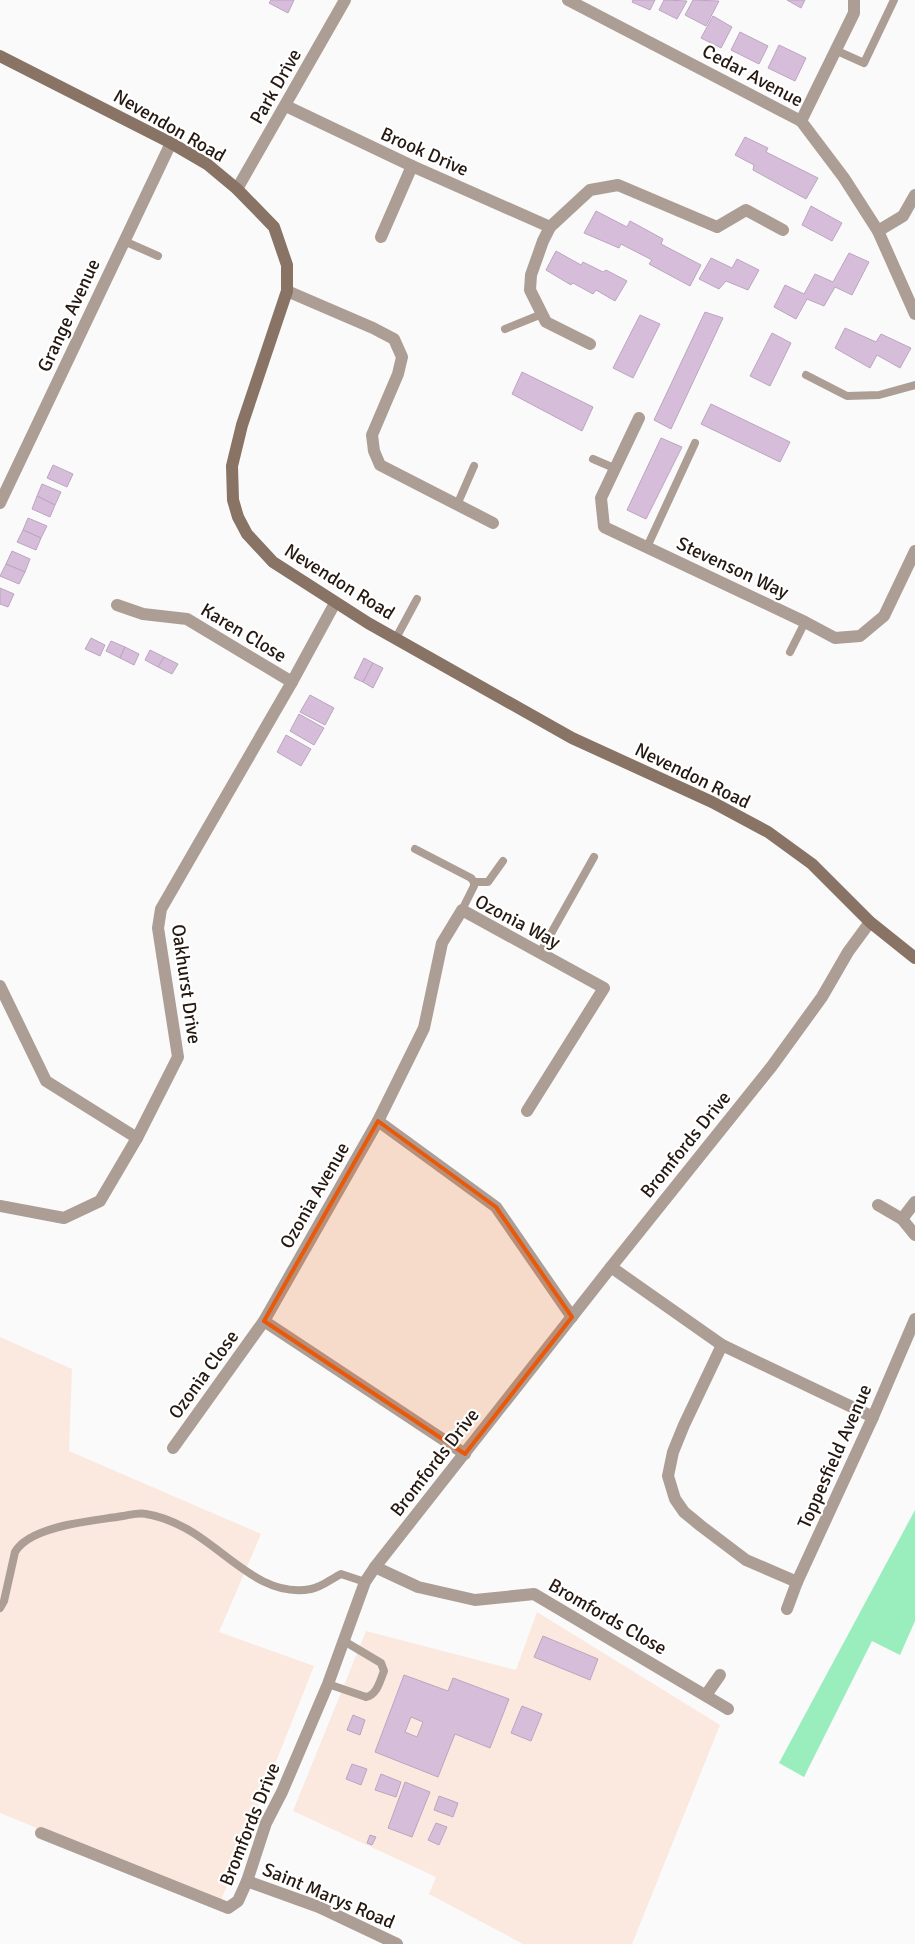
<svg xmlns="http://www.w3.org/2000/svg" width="915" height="1944" viewBox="0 0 915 1944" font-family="Signika,sans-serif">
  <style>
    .built { fill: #fbe9df }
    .green { fill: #9aedbd }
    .building { fill: #d6bdda; stroke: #bda4c1; fill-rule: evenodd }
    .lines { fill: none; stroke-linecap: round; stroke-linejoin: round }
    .lane { stroke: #ad9e95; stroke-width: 8 }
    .street { stroke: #ad9e95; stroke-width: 12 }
    .secondary { stroke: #887365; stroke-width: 12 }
    .marked { fill: #e8590c; fill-opacity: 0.2; stroke: #e8590c; stroke-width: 4; stroke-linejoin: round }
    .labels { text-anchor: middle; stroke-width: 4.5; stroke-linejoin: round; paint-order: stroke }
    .street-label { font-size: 19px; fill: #251811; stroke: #fff }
  </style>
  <rect width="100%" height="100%" fill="#fafafa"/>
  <g class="built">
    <path d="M0,1337L72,1369L69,1451L261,1534L219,1632L314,1666L220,1903L0,1813Z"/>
    <path d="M537,1612L720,1725L632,1944H523L429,1894L436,1877L293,1811L366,1631L516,1670Z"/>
  </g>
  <path class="green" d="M915,1510V1621L900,1655L872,1641L804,1777L779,1763Z"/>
  <g class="building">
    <path d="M271,0H294L288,13L269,3Z"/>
    <path d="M633,0H655L650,10L632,2Z"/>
    <path d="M664,0L687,1L677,19L659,10Z"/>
    <path d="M693,0L719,1L706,26L685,15Z"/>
    <path d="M787,0H805L801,8Z"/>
    <path d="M713,16L732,27L721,48L701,38Z"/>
    <path d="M740,32L768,46L759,64L731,50Z"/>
    <path d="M779,45L806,58L795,81L768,68Z"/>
    <path d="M745,137L768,148L766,152L818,178L806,199L753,170L754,165L735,155Z"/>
    <path d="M811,206L842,223L832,241L802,225Z"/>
    <path d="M596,211L627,227L630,221L663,239L661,244L701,265L690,286L649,264L652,260L621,244L619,248L584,233Z"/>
    <path d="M556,251L581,265L583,262L603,272L606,270L627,281L615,301L596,290L593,294L573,283L571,285L546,270Z"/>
    <path d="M849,253L869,262L852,295L835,287L824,306L807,299L796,319L774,307L785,285L804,294L815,274L833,282Z"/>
    <path d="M711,258L732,268L737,259L759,270L748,290L726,281L719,289L699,279Z"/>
    <path d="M705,312L723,318L671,429L654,420Z"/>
    <path d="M640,315L660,324L633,378L613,368Z"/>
    <path d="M845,328L876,342L881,334L911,348L900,368L877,355L870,368L835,348Z"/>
    <path d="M772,333L791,343L770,386L750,376Z"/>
    <path d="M522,372L593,407L582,431L512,394Z"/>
    <path d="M711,404L790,442L780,462L701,424Z"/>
    <path d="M661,438L682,447L646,519L627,510Z"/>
    <path d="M53,465L73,474L67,487L47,478Z"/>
    <path d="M42,484L61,492L55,505L37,496Z"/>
    <path d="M37,496L55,505L50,517L32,509Z"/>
    <path d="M28,518L47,526L41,538L23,530Z"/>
    <path d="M23,530L41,538L36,550L17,542Z"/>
    <path d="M12,551L30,559L25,572L6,564Z"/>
    <path d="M6,564L25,572L19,584L0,576Z"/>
    <path d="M0,588L14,594L8,607L0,604Z"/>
    <path d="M91,638L105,645L100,656L85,649Z"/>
    <path d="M111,641L125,647L120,658L106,651Z"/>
    <path d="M125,647L139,654L134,665L120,658Z"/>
    <path d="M150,650L164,657L158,667L145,660Z"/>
    <path d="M164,657L178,664L172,674L158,667Z"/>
    <path d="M364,658L373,663L363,682L354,678Z"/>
    <path d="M373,663L383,668L373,688L363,682Z"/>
    <path d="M310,695L334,708L325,725L300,712Z"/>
    <path d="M299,714L324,728L314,745L290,731Z"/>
    <path d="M286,735L311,749L301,766L277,752Z"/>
    <path d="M543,1636L598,1659L590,1680L534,1657Z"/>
    <path d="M404,1675L448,1691L453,1678L509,1699L490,1748L455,1734L438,1777L375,1752ZM411,1717L423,1722L417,1737L405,1732Z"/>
    <path d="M522,1706L542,1714L531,1741L511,1733Z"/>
    <path d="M353,1715L365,1720L360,1735L347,1730Z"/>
    <path d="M352,1764L367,1769L361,1785L346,1779Z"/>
    <path d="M381,1774L401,1782L396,1797L375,1790Z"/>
    <path d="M405,1782L430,1792L412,1837L388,1828Z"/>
    <path d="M439,1796L458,1803L453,1817L434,1810Z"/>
    <path d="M436,1823L447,1827L439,1845L428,1840Z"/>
    <path d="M370,1835L376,1837L372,1845L367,1843Z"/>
  </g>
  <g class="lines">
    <g class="lane">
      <path d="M835,50L864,63L894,0"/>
      <path d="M124,241L158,256"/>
      <path d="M505,329L542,314"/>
      <path d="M806,375L847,396L879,395L915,385"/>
      <path d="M593,459L614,468"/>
      <path d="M457,505L474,466"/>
      <path d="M647,547L695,443"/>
      <path d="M396,638L417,599"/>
      <path d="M790,652L805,622"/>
      <path d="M415,849L471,878L474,882V886L462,910"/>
      <path d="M474,882H488L503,861"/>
      <path d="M540,953L594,857"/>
      <path d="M0,1608L4,1601L15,1552C24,1536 49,1529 67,1525C86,1521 104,1519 123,1516C130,1515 139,1512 146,1514C159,1516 172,1521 185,1528C224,1548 261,1599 311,1589C322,1587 331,1579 341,1574L365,1582"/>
      <path d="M328,1684L366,1697C377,1695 380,1681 384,1671L381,1663L344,1641"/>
    </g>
    <g class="street">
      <path d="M568,0L801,121L844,178L878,231L915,314"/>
      <path d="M286,106L412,166L550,227L590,190L618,185L717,227L746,210L783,230"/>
      <path d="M801,121L854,13V0"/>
      <path d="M237,189L345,0"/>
      <path d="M550,227L543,241L531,275L530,290L546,322L590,344"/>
      <path d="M878,231L903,216L915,195"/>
      <path d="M381,237L412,166"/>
      <path d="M287,291L373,328L394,339L402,357L398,374L372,435L374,451L380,465L493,523"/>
      <path d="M639,418L601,498L604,527L805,622L835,638L860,636L884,616L915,551"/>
      <path d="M0,503L171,143"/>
      <path d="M117,605L143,614L187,619L292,682"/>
      <path d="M0,986L46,1081L137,1138"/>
      <path d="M378,1121L424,1028L442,943L462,910L604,988L527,1111"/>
      <path d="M878,1205L902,1219L915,1235"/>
      <path d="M0,1206L64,1218L100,1201L137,1138L178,1057L158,928L161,909L292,682L335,603"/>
      <path d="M902,1219L915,1202"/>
      <path d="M611,1267L722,1345L873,1417"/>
      <path d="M722,1345L684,1425L673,1452L668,1476L675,1499L684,1512L701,1526L746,1560L797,1582"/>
      <path d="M173,1448L264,1321"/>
      <path d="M465,1454L264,1321L378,1121L496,1207L572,1317"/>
      <path d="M375,1567L418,1587L475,1600L534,1594L728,1709"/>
      <path d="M787,1609L797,1582L873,1417L915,1319"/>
      <path d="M706,1695L720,1675"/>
      <path d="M41,1833L228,1908L238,1901L247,1881L266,1823L282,1792L328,1684L365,1582L375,1567L611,1267L772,1066L822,997L848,952L870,922"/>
      <path d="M247,1881L319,1907L397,1944"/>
    </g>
    <path class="secondary" d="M0,56L171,143L207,164L237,189L274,227L287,265V291L242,425L232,466L233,500L238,517L247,534L273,562L368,623L572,738L712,802L768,832L812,864L870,922L915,958"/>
  </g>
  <path class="marked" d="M378,1121L496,1207L572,1317L465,1454L264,1321Z"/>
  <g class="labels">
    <g class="street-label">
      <text transform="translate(753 75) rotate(28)" y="7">Cedar Avenue</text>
      <text transform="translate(275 86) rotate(-60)" y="7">Park Drive</text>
      <text transform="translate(170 125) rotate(30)" y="7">Nevendon Road</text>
      <text transform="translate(425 151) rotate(24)" y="7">Brook Drive</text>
      <text transform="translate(68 315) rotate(-65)" y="7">Grange Avenue</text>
      <text transform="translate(733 567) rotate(25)" y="7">Stevenson Way</text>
      <text transform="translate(340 581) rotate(32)" y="7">Nevendon Road</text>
      <text transform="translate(244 632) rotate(31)" y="7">Karen Close</text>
      <text transform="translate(693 775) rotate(26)" y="7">Nevendon Road</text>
      <text transform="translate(518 921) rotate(28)" y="7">Ozonia Way</text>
      <text transform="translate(187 984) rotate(82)" y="7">Oakhurst Drive</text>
      <text transform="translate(685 1144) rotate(-51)" y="7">Bromfords Drive</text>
      <text transform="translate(314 1195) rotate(-60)" y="7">Ozonia Avenue</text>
      <text transform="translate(203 1374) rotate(-54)" y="7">Ozonia Close</text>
      <text transform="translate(834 1456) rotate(-66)" y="7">Toppesfield Avenue</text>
      <text transform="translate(434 1462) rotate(-52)" y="7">Bromfords Drive</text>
      <text transform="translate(608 1616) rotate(30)" y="7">Bromfords Close</text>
      <text transform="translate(249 1824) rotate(-68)" y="7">Bromfords Drive</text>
      <text transform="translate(329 1895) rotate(23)" y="7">Saint Marys Road</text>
    </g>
  </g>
</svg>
